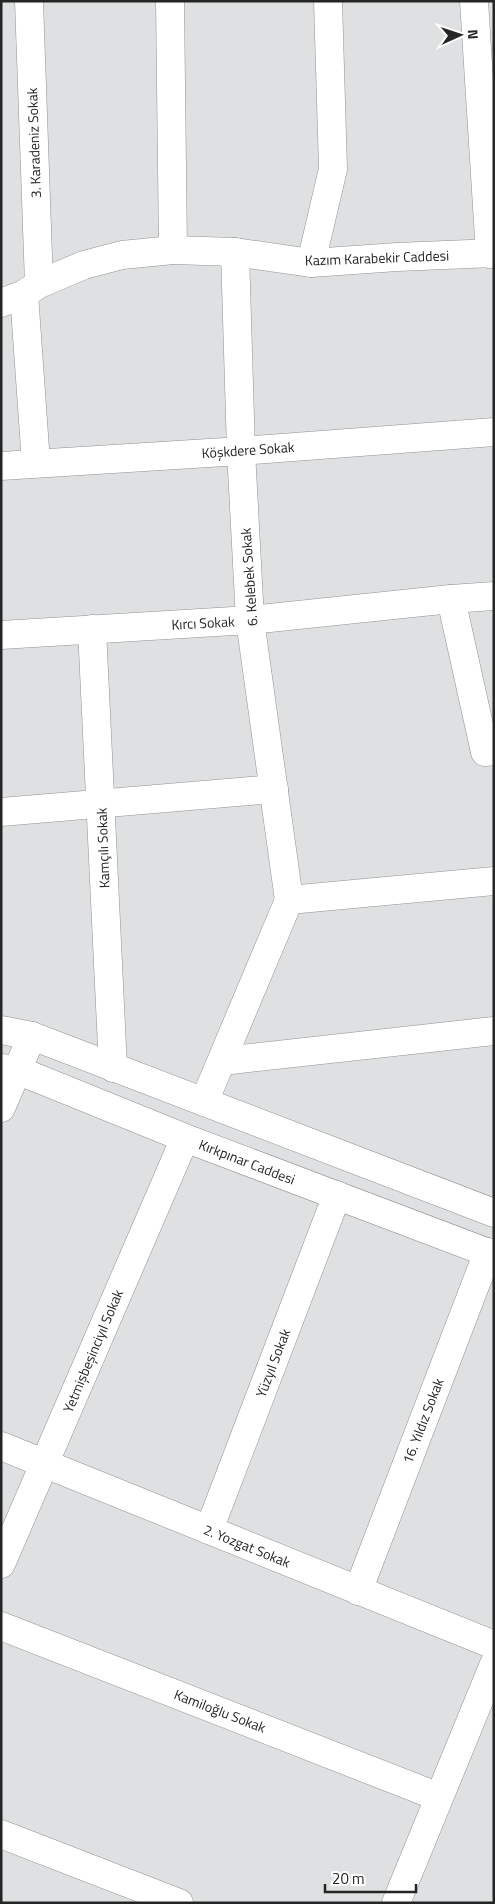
<svg xmlns="http://www.w3.org/2000/svg" width="495" height="1904" viewBox="0 0 495 1904" font-family="'Titillium Web',sans-serif">
  <style>
    .lines { fill: none; stroke-linecap: round; stroke-linejoin: round }
    .minor-casing { stroke: #909293; stroke-width: 29 }
    .secondary-casing { stroke: #909293; stroke-width: 29 }
    .minor { stroke: #fff; stroke-width: 28 }
    .secondary { stroke: #fff; stroke-width: 28 }
    .labels { text-anchor: middle; stroke-width: 4; stroke-linejoin: round; paint-order: stroke }
    .street-label { font-size: 14px; fill: #242525; stroke: #fff }
  </style>
  <rect width="100%" height="100%" fill="#dee0e1"/>
  <g class="lines">
    <g class="minor-casing">
      <g id="minor">
        <path d="M29,1L39,284"/>
        <path d="M170,1L173,250"/>
        <path d="M474,1L490,254"/>
        <path d="M235,252L241,451L250,620L289,900"/>
        <path d="M311,263L333,169L328,1"/>
        <path d="M24,294L36,463"/>
        <path d="M1,466L241,451L494,432"/>
        <path d="M451,599L485,752L494,751"/>
        <path d="M92,629L113,1068"/>
        <path d="M1,635L250,620L451,599L494,596"/>
        <path d="M1,812L274,789"/>
        <path d="M289,900L494,881"/>
        <path d="M222,1061L494,1031"/>
        <path d="M204,1102L289,900"/>
        <path d="M1,1108L32,1036"/>
        <path d="M1,1446L494,1645"/>
        <path d="M209,1530L337,1195"/>
        <path d="M1,1564L185,1138"/>
        <path d="M358,1591L488,1252"/>
        <path d="M1,1626L439,1797"/>
        <path d="M1,1834L179,1903"/>
        <path d="M396,1903L494,1664"/>
      </g>
    </g>
    <g class="secondary-casing">
      <g id="secondary">
        <path d="M1,303L24,294L39,284L84,265L122,255L173,250L235,252L311,263L397,257L494,253"/>
        <path d="M1,1030L32,1036L494,1213"/>
        <path d="M1,1068L17,1070L185,1138L494,1255"/>
      </g>
    </g>
    <use href="#minor" class="minor"/>
    <use href="#secondary" class="secondary"/>
  </g>
  <g class="labels">
    <g class="street-label">
      <text transform="translate(34 143) rotate(-92)" y="5">3. Karadeniz Sokak</text>
      <text transform="translate(377 258) rotate(-2)" y="5">Kazım Karabekir Caddesi</text>
      <text transform="translate(248 450) rotate(-4)" y="5">Köşkdere Sokak</text>
      <text transform="translate(249 577) rotate(-94)" y="5">6. Kelebek Sokak</text>
      <text transform="translate(203 623) rotate(-3)" y="5">Kırcı Sokak</text>
      <text transform="translate(103 848) rotate(-92)" y="5">Kamçılı Sokak</text>
      <text transform="translate(247 1162) rotate(21)" y="5">Kırkpınar Caddesi</text>
      <text transform="translate(93 1351) rotate(-67)" y="5">Yetmişbeşinciyıl Sokak</text>
      <text transform="translate(273 1363) rotate(-69)" y="5">Yüzyıl Sokak</text>
      <text transform="translate(423 1421) rotate(-69)" y="5">16. Yıldız Sokak</text>
      <text transform="translate(247 1546) rotate(22)" y="5">2. Yozgat Sokak</text>
      <text transform="translate(220 1711) rotate(21)" y="5">Kamiloğlu Sokak</text>
    </g>
  </g>
  <rect width="495" height="1904" fill="none" stroke="#242525" stroke-width="5"/>
  <g transform="translate(460 35) rotate(87)" stroke="#ffffff" stroke-width="4" paint-order="stroke">
  <path d="M0-4L9 19L0 12L-9 19Z" fill="#242525"/>
  <text y="-8" font-size="14" font-weight="bold" text-anchor="middle" fill="#242525">N</text>
  </g>
  <path d="M325 1884v8h91v-8" fill="none" stroke="#242525" stroke-width="2.5"/>
  <text x="332" y="1884" font-size="15" fill="#242525" stroke="#ffffff" stroke-width="4" paint-order="stroke">20 m</text>
</svg>
